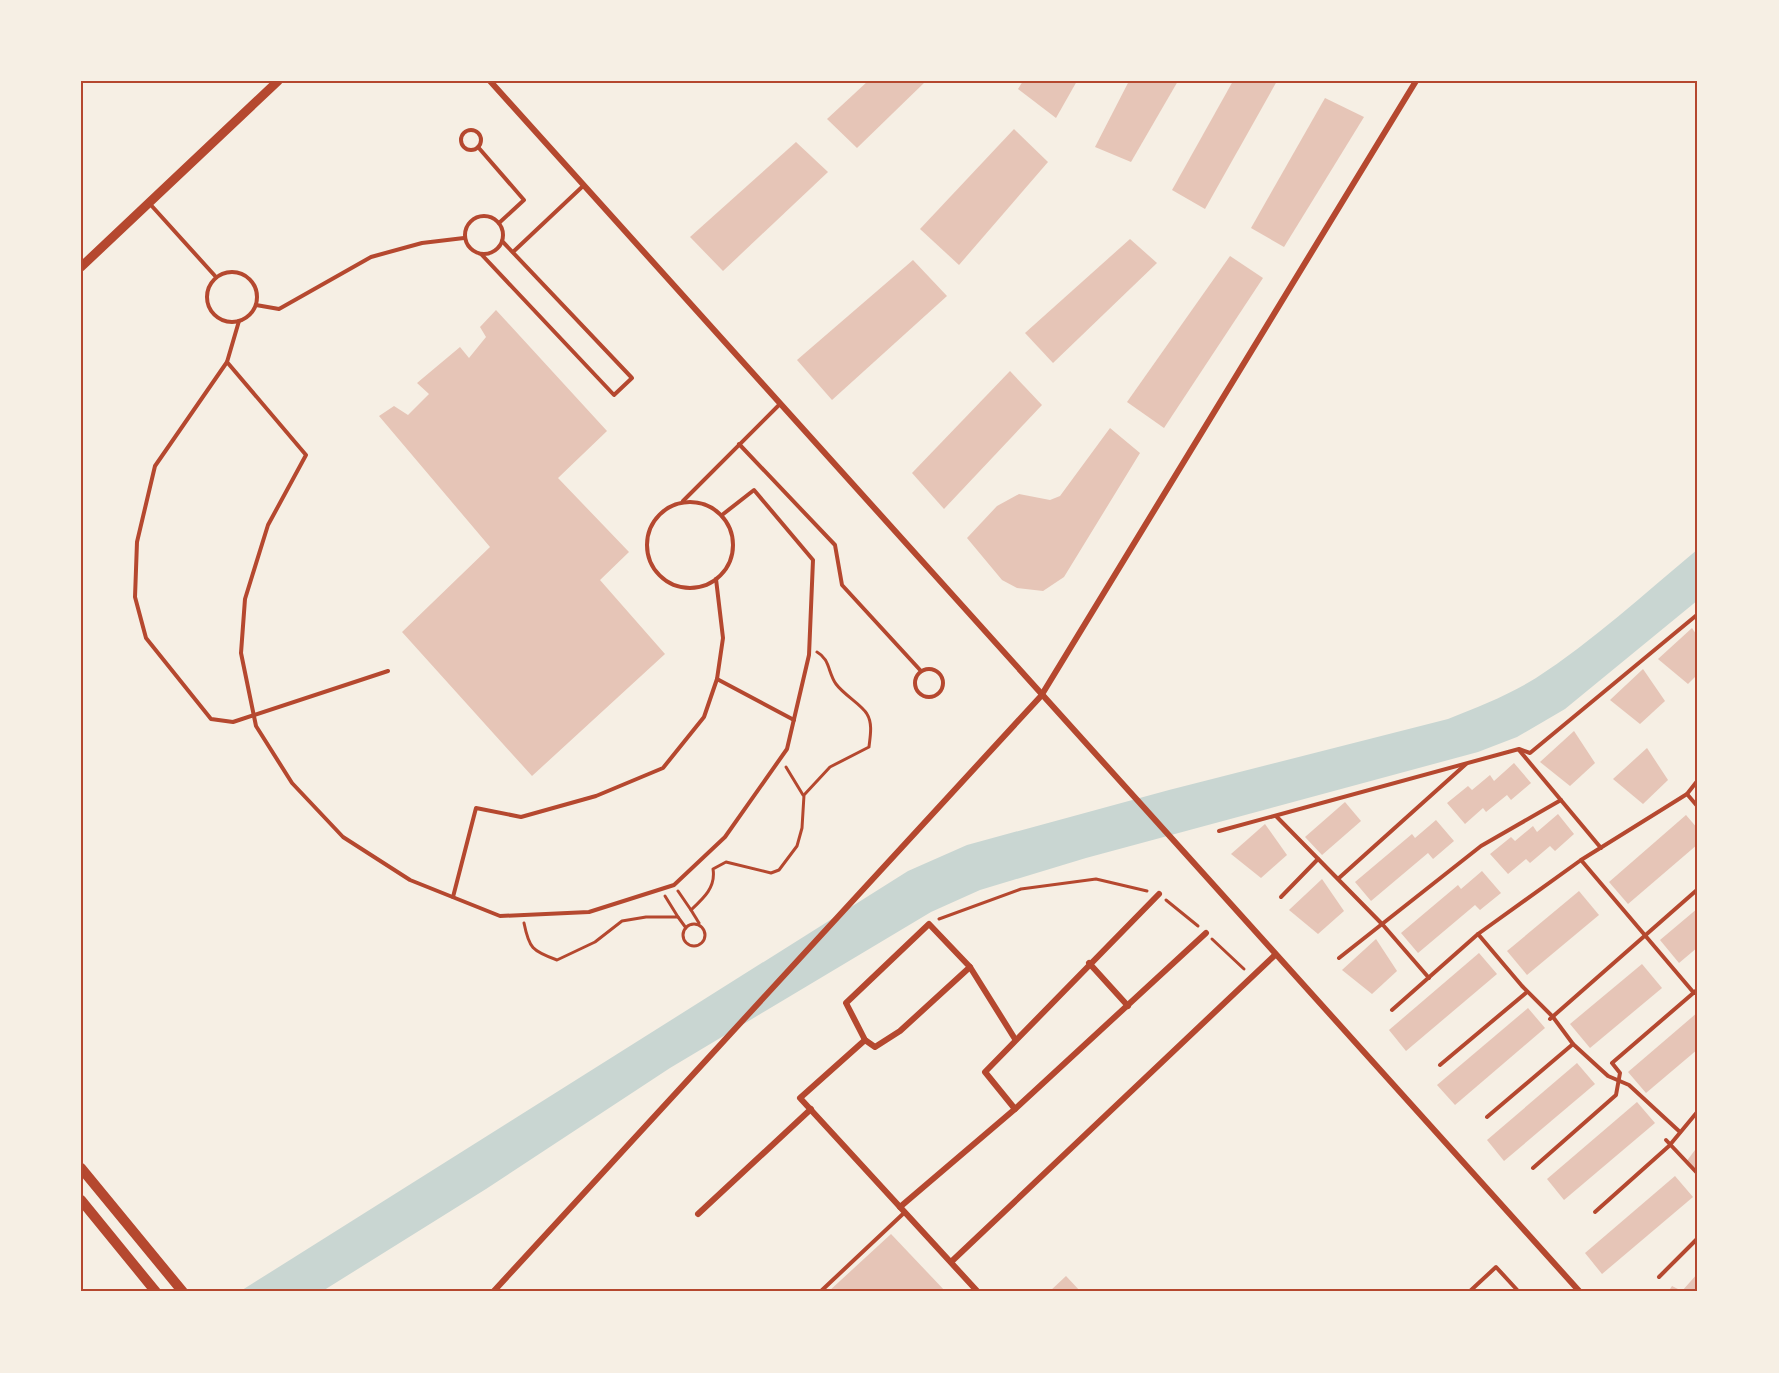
<svg xmlns="http://www.w3.org/2000/svg" width="1779" height="1373" viewBox="0 0 1779 1373" font-family="'Noto Sans',sans-serif">
  <style>
    .water { fill: #c9d6d2 }
    .building { fill: #e6c5b7 }
    .lines { fill: none; stroke-linecap: round; stroke-linejoin: round }
    .path { stroke: #b5482f; stroke-width: 3 }
    .service { stroke: #b5482f; stroke-width: 4 }
    .minor { stroke: #b5482f; stroke-width: 6 }
    .secondary { stroke: #b5482f; stroke-width: 9 }
    .primary { stroke: #b5482f; stroke-width: 10 }
    .neatline { fill: none; stroke: #b5482f; stroke-width: 2 }
  </style>
  <rect width="100%" height="100%" fill="#f6efe4"/>
  <path class="water" d="M1698,549V600L1565,709L1517,737L1478,752L1086,858L980,890L931,912L670,1068L486,1189L321,1292H239L908,871L967,845L1169,790L1448,719C1478,707 1509,695 1536,678C1593,641 1645,593 1698,549Z"/>
  <g class="building">
    <path d="M868,81H926L857,148L827,119Z"/>
    <path d="M1023,81H1077L1056,118L1018,89Z"/>
    <path d="M1129,81H1178L1131,162L1095,147Z"/>
    <path d="M1233,81H1277L1205,209L1172,190Z"/>
    <path d="M1325,98L1364,117L1284,247L1251,228Z"/>
    <path d="M1014,129L1048,162L959,265L920,229Z"/>
    <path d="M796,142L828,172L723,271L690,237Z"/>
    <path d="M1130,239L1157,263L1053,363L1025,333Z"/>
    <path d="M1230,256L1263,278L1164,428L1127,402Z"/>
    <path d="M913,260L947,296L832,400L797,360Z"/>
    <path d="M496,310L607,431L558,478L629,552L600,580L665,654L532,776L402,632L490,547L379,416L394,406L408,415L429,394L417,383L460,347L469,358L486,337L480,327Z"/>
    <path d="M1010,371L1042,405L944,509L912,473Z"/>
    <path d="M1110,428L1140,453L1064,577L1043,591L1017,588L1002,580L967,538L997,506L1019,494L1050,500L1060,496Z"/>
    <path d="M1692,628L1698,637V674L1688,684L1658,659Z"/>
    <path d="M1643,669L1665,701L1640,724L1610,700Z"/>
    <path d="M1574,731L1595,763L1570,786L1540,762Z"/>
    <path d="M1647,748L1668,780L1643,804L1613,779Z"/>
    <path d="M1514,763L1531,783L1511,800L1507,795L1486,812L1483,808L1465,824L1447,803L1468,786L1472,790L1490,775L1494,781Z"/>
    <path d="M1345,802L1361,821L1322,855L1305,837Z"/>
    <path d="M1558,814L1574,834L1555,851L1550,846L1530,863L1526,859L1508,874L1490,854L1511,837L1515,841L1533,826L1537,832Z"/>
    <path d="M1686,815L1698,829V844L1628,904L1609,882Z"/>
    <path d="M1436,820L1454,841L1433,859L1428,853L1371,901L1355,882L1412,834L1415,838Z"/>
    <path d="M1265,824L1287,855L1261,878L1231,854Z"/>
    <path d="M1482,871L1501,893L1480,910L1475,905L1418,953L1401,933L1458,885L1461,889Z"/>
    <path d="M1322,879L1344,911L1318,934L1289,910Z"/>
    <path d="M1579,891L1599,915L1527,975L1507,951Z"/>
    <path d="M1698,908V947L1679,963L1660,940Z"/>
    <path d="M1376,939L1397,971L1372,994L1342,970Z"/>
    <path d="M1479,953L1497,974L1406,1051L1389,1030Z"/>
    <path d="M1642,964L1662,988L1590,1048L1570,1024Z"/>
    <path d="M1528,1008L1545,1028L1455,1105L1437,1085Z"/>
    <path d="M1698,1012V1049L1646,1093L1628,1072Z"/>
    <path d="M1577,1063L1595,1084L1504,1161L1487,1140Z"/>
    <path d="M1637,1102L1655,1123L1564,1200L1547,1179Z"/>
    <path d="M1698,1146V1171L1686,1162Z"/>
    <path d="M1675,1176L1693,1197L1602,1274L1585,1253Z"/>
    <path d="M891,1234L946,1292H828Z"/>
    <path d="M1698,1273V1292H1668L1672,1286L1682,1291Z"/>
    <path d="M1066,1276L1081,1292H1049Z"/>
  </g>
  <g class="lines">
    <g class="path">
      <path d="M786,767L803,795"/>
      <path d="M678,891L691,910C704,898 716,887 713,869L726,862L771,873L779,870L797,846L802,828L804,795L830,767L869,747C870,737 873,724 867,714C862,705 844,695 836,684C828,673 830,659 817,652"/>
      <path d="M1166,900L1198,926"/>
      <path d="M691,910L699,923"/>
      <path d="M678,917L686,928"/>
      <path d="M939,919L1021,889L1096,879L1147,891"/>
      <path d="M524,923C529,948 532,951 557,960L595,942L622,921L646,917H678L665,896"/>
      <circle cx="694" cy="935" r="11"/>
      <path d="M1212,939L1244,969"/>
    </g>
    <g class="service">
      <circle cx="471" cy="140" r="10"/>
      <path d="M478,147L524,200L499,223"/>
      <path d="M150,204L216,277"/>
      <circle cx="484" cy="235" r="19"/>
      <path d="M513,252L583,186"/>
      <path d="M481,254L614,395L632,378L502,241"/>
      <circle cx="232" cy="297" r="25"/>
      <path d="M256,305L279,309L371,257L422,243L464,238"/>
      <path d="M239,321L227,362L306,455L268,525L245,599L241,653L256,726L292,783L343,837L410,880L500,916L589,912L674,885L725,837L787,749L809,655L813,560L754,490L722,515"/>
      <path d="M227,362L155,466L137,542L135,597L146,638L211,719L233,722L388,671"/>
      <path d="M739,444L835,545L842,585L921,671"/>
      <path d="M683,501L780,404"/>
      <circle cx="690" cy="545" r="43"/>
      <circle cx="929" cy="683" r="14"/>
      <path d="M717,679L794,720"/>
      <path d="M1519,750L1601,848"/>
      <path d="M1687,794L1698,807"/>
      <path d="M1276,816L1383,925L1429,978"/>
      <path d="M1219,831L1519,749L1530,753L1698,614"/>
      <path d="M1581,860L1694,993"/>
      <path d="M1339,878L1466,764"/>
      <path d="M453,897L476,808L521,817L596,796L663,768L704,717L717,679L723,638L716,579"/>
      <path d="M1281,897L1318,859"/>
      <path d="M1478,934L1522,986L1553,1017L1573,1044L1608,1076L1629,1085L1680,1132"/>
      <path d="M1339,958L1481,846L1561,800"/>
      <path d="M1392,1010L1478,934L1581,860L1687,794L1698,780"/>
      <path d="M1550,1019L1698,889"/>
      <path d="M1440,1065L1527,992"/>
      <path d="M1487,1117L1573,1044"/>
      <path d="M1666,1140L1698,1174"/>
      <path d="M1533,1168L1616,1095L1620,1073L1612,1063L1698,989"/>
      <path d="M1595,1212L1669,1146L1698,1111"/>
      <path d="M1659,1277L1698,1238"/>
      <path d="M820,1292L905,1212"/>
      <path d="M1469,1292L1496,1267L1519,1292"/>
    </g>
    <g class="minor">
      <path d="M490,81L1580,1292"/>
      <path d="M929,924L970,967L900,1031L875,1047L865,1040L846,1003Z"/>
      <path d="M1089,963L1128,1006"/>
      <path d="M970,967L1015,1039"/>
      <path d="M865,1040L800,1098L978,1292"/>
      <path d="M1015,1109L1206,933"/>
      <path d="M900,1207L1015,1109L985,1072L1159,894"/>
      <path d="M698,1214L811,1109"/>
      <path d="M951,1262L1275,955"/>
      <path d="M493,1292L1041,696L1416,81"/>
    </g>
    <path class="secondary" d="M81,267L278,81"/>
    <g class="primary">
      <path d="M81,1168L183,1292"/>
      <path d="M81,1200L156,1292"/>
    </g>
  </g>
  <rect width="1779" height="1373" fill="none" stroke="#f6efe4" stroke-width="165"/>
  <rect x="82" y="82" width="1614" height="1208" class="neatline"/>
</svg>
